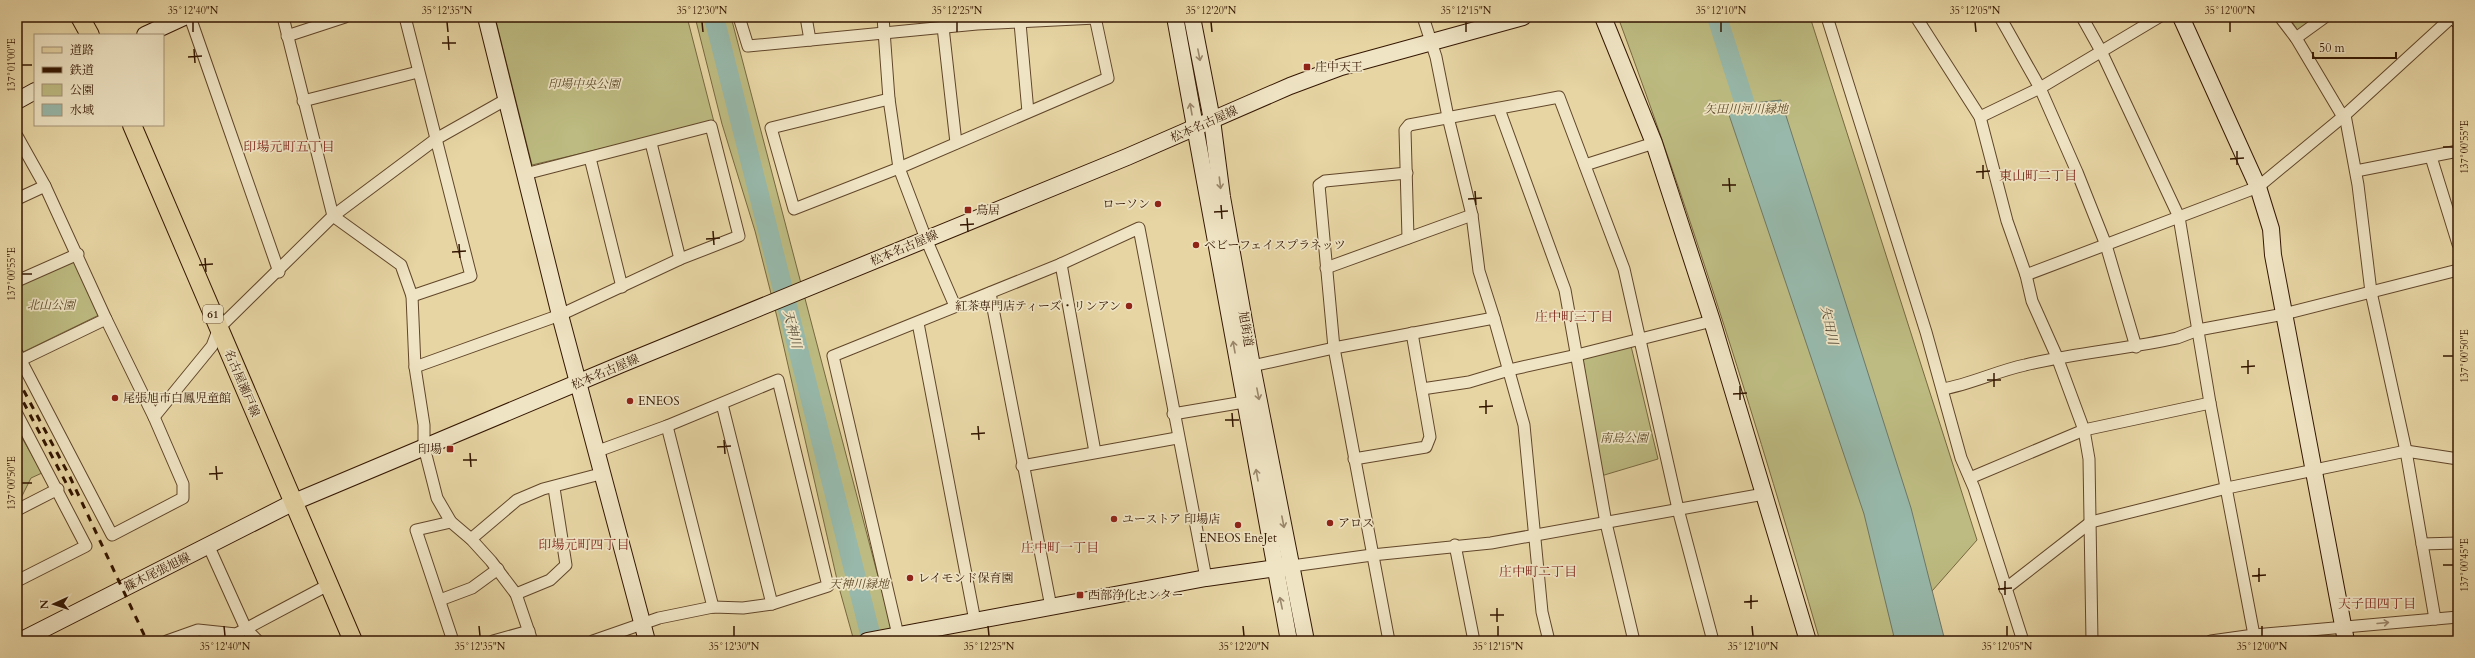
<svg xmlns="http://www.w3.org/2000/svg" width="2475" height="658" viewBox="0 0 2475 658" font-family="Cardo,'Noto Serif JP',serif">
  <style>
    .green { fill: #bdbb81; stroke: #786840 }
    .water { fill: #97b8aa; stroke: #6f7766 }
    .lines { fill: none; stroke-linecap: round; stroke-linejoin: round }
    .river { stroke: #97b8aa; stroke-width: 20 }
    .street-casing { stroke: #614629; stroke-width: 13 }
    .secondary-casing { stroke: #341600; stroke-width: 18 }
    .primary-casing { stroke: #341600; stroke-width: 20 }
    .street { stroke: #efe4c4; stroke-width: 11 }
    .secondary { stroke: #efe4c4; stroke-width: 16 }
    .primary { stroke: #e7d5a4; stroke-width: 18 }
    .rail { stroke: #341600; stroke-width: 3; stroke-dasharray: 7 7; stroke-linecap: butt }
    .oneway { stroke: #9b876c }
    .ticks { fill: none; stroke: #341600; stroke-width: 1.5 }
    .poi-dot { fill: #8f2418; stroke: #efe4c4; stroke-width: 1.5 }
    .labels { text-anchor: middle; stroke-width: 3.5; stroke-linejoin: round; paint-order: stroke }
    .shield { fill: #efe4c4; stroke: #6c543b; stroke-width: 1 }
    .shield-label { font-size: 11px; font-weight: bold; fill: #341600 }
    .poi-label { font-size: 12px; fill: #341600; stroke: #efe4c4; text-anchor: start }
    .park-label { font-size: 12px; font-style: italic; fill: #5d4827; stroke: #efe4c4 }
    .street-label { font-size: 12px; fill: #341600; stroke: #efe4c4 }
    .neighbourhood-label { font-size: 13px; fill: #7a1f14; stroke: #efe4c4 }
    .water-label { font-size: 13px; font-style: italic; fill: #524733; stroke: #efe4c4 }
    .neatline { fill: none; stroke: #341600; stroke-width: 1.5 }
    .ticks-label { font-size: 10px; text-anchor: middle; fill: #341600 }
  </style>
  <rect width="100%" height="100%" fill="#e7d5a4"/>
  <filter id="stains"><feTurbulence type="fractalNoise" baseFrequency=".005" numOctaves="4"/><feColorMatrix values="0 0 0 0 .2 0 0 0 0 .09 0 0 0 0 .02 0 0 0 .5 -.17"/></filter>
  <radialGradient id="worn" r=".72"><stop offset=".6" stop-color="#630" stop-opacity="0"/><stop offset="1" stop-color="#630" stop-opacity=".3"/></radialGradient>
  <g class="green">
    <path d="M495,17H687L714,122L532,165Z"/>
    <path d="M695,17H731L895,641H854L838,584L777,317L755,231L722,124Z"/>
    <path d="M1618,17H1810L1977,540L1888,641H1820C1759,431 1694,222 1618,17Z"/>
    <path d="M2289,17H2317L2298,31Z"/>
    <path d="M76,260L99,315L23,352L17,342V286Z"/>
    <path d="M1631,346L1658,459L1601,476L1583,359Z"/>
    <path d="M17,429L42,473L31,478L21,498L17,500Z"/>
  </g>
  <path class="water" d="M1781,100L1911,508L1945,641H1895L1864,514L1726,106Z"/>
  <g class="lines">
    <g class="river">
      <path d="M714,17L872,641"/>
      <path d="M1717,17L1753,129"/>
    </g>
    <g class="street-casing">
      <g id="street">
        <path d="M190,17L279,272"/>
        <path d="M283,17L333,216L401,265L412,296L415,367L424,425V447L437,498L451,522L471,539L491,561L516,594L532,641"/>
        <path d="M405,17L471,276L412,296"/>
        <path d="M739,17L748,46L977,24L1096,18"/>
        <path d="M806,17L810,40"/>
        <path d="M883,17L889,99L899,168L926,239L955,306"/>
        <path d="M1423,17L1436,57L1448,117L1472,215L1479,271L1494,318L1524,425L1542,612L1549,641"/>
        <path d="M1827,17L1926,332L1961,458L1974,488L2023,641"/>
        <path d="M1916,17L1980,117L2007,221L2026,275L2032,301L2057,357L2084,430L2089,459L2092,641"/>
        <path d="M2000,17L2040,88L2077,172L2106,245L2136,347"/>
        <path d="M2082,17L2101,51L2179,217L2210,403L2254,635"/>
        <path d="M2280,17L2296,38L2343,117"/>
        <path d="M1020,23L1028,112"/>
        <path d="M943,27L956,143"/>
        <path d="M287,36L345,17"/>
        <path d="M2296,38L2325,17"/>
        <path d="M889,99L771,128L794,209L899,168L1108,78L1095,17"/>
        <path d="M303,101L418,72"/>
        <path d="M1499,109L1565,290L1606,523L1634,641"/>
        <path d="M2345,115L2358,185L2371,292L2406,451L2435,619"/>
        <path d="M1980,117L2040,88L2159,17"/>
        <path d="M17,136L45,186L106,319L154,417L183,484V498L112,535L17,353"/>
        <path d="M651,143L680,259"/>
        <path d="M2431,157L2458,244"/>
        <path d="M590,158L622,287"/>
        <path d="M1585,165L1654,143"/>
        <path d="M2356,171L2458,151"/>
        <path d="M17,199L45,186"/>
        <path d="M1408,238L1405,130L1409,125L1559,97L1624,269L1678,509L1713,641"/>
        <path d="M1061,264L1095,452"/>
        <path d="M1326,268L1472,215"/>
        <path d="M2026,275L2258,187L2345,115L2452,17"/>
        <path d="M17,281L78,254"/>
        <path d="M990,293L1051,607"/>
        <path d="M918,323L975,621"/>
        <path d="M21,360L106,319"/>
        <path d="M1252,366L1334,348L1494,318"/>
        <path d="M415,367L560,315L680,259L739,236L711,126L525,174"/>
        <path d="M1422,389L1469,382L1509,370L1577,355L1712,321"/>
        <path d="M1943,389C1971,384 1997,371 2025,365C2075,353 2127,349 2177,338L2198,330L2284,314L2458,270"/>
        <path d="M722,404L772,604"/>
        <path d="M17,414L86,546L17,581"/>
        <path d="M1173,414L1244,402"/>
        <path d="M154,417L212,346L219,328L333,216L436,139L507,99"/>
        <path d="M667,426L713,607"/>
        <path d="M1354,459L1426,447L1430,437L1412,333"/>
        <path d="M1022,466L1177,438"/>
        <path d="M1970,478L2084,430L2210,403"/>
        <path d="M17,510L58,489"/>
        <path d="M451,522L416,530L453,641"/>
        <path d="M471,539L517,500L543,489L604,473"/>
        <path d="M2422,544L2458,543"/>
        <path d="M1455,545L1474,641"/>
        <path d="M209,547L246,629L258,641"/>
        <path d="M1292,566L1372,555L1491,543L1764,494"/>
        <path d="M2005,589L2091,522L2227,488L2406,451L2458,459"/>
        <path d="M516,594L550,580L566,565L554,488"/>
        <path d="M440,600L472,588L498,569"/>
        <path d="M898,635L833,356L1061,264L1139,228L1206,578"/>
        <path d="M167,641L198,630L236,634L330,584"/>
        <path d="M493,641L529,631"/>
        <path d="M593,641L659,618L713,607L743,608L772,604L828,586L778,380L667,426L598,451"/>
        <path d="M1389,641L1334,348L1319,185L1325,181L1407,173"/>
        <path d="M2211,641L2254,635L2458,617"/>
      </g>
    </g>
    <g class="secondary-casing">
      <g id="secondary">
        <path d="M486,17L560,315L647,641"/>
        <path d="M1175,17L1289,641"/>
        <path d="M1192,17L1212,120L1222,197L1252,366L1306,641"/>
        <path d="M1603,17L1654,143L1712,321L1808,641"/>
        <path d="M2181,17L2258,187L2271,229L2273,255L2346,641"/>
        <path d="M2455,17L2458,20"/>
        <path d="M145,35L184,17"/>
        <path d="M17,101L35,91"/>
        <path d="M20,641L294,502L622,364L1127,157L1290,86L1341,67L1523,17"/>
        <path d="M867,641L1206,578L1284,567"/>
      </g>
    </g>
    <g class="primary-casing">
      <g id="primary">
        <path d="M80,17L90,35"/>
        <path d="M132,125L353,641"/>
      </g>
    </g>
    <use href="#street" class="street"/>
    <use href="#secondary" class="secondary"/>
    <use href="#primary" class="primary"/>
    <g class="rail">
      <path d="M17,378L70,477L147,641"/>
      <path d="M17,390L74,498"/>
    </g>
  </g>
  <defs><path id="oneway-shaft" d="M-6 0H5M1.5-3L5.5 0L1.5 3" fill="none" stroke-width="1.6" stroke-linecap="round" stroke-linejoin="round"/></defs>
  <g class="oneway">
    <use href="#oneway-shaft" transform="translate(1199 55) rotate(79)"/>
    <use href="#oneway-shaft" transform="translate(1191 109) rotate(-100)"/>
    <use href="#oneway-shaft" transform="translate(1220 183) rotate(83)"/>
    <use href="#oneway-shaft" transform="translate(1234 347) rotate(-100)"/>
    <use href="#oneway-shaft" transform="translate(1258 394) rotate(79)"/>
    <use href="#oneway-shaft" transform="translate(1257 475) rotate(-100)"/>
    <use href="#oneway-shaft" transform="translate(1283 522) rotate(79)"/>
    <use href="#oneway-shaft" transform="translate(1281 603) rotate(-102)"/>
    <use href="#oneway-shaft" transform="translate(2383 623) rotate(-5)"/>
  </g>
  <path class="ticks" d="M193,22V32M447,22L448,32M702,22L703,32M957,22V32M1211,22L1212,32M1466,22V32M1721,22V32M1975,22L1976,32M2230,22V32M448,36L449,50M442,43H456M194,49L195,63M188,57L202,56M22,65H32M2443,147H2453M2237,151V165M2230,159L2244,158M1983,165V179M1976,172L1990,171M1729,178L1730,192M1722,185H1736M1475,191L1476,205M1468,199L1482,198M1221,205L1222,219M1214,212L1228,211M967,218L968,232M960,225L974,224M713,231L714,245M706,239L720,238M459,244L460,258M452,252L466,251M205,258L206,272M199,265L213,264M22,274H32M2443,356H2453M2248,360V374M2241,367L2255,366M1994,373V387M1987,380H2001M1740,386V400M1733,394L1747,393M1486,400V414M1479,407L1493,406M1232,413L1233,427M1225,420H1239M978,426L979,440M971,434L985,433M724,440L725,454M717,447L731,446M470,453L471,467M463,460H477M216,466L217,480M209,474L223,473M22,483H32M2443,565H2453M2259,568V582M2252,576L2266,575M2005,581V595M1998,589L2012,588M1751,595V609M1744,602L1758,601M1497,608V622M1490,615H1504M224,626L225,636M479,626L480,636M734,626V636M988,626L989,636M1243,626L1244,636M1498,626V636M1752,626L1753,636M2007,626V636M2262,626V636"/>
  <g class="poi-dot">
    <rect x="1303" y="63" width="8" height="8" rx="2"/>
    <circle cx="1158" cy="204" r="4"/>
    <rect x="964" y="206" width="8" height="8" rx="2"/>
    <circle cx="1196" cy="245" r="4"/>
    <circle cx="1129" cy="306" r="4"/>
    <circle cx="115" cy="398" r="4"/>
    <circle cx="630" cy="401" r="4"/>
    <rect x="446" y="445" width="8" height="8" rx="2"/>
    <circle cx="1114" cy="519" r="4"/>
    <circle cx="1330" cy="523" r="4"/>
    <circle cx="1238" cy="525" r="4"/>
    <circle cx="910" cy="578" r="4"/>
    <rect x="1076" y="591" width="8" height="8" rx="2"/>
  </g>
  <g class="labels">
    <rect class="shield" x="203" y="305" width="20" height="18" rx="3"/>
    <g class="shield-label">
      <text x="213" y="318">61</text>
    </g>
    <g class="poi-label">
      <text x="1315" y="71">庄中天王</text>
      <text x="1150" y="208" text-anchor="end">ローソン</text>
      <text x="976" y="214">鳥居</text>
      <text x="1204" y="249">ベビーフェイスプラネッツ</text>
      <text x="1121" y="310" text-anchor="end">紅茶専門店ティーズ・リンアン</text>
      <text x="123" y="402">尾張旭市白鳳児童館</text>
      <text x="638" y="405">ENEOS</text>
      <text x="442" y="453" text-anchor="end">印場</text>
      <text x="1122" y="523">ユーストア 印場店</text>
      <text x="1338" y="527">アロス</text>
      <text x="1238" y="542" text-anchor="middle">ENEOS EneJet</text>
      <text x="918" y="582">レイモンド保育園</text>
      <text x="1088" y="599">西部浄化センター</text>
    </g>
    <g class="park-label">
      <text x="584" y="88">印場中央公園</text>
      <text x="1746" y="113">矢田川河川緑地</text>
      <text x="51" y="309">北山公園</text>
      <text x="1624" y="442">南島公園</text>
      <text x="859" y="588">天神川緑地</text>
    </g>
    <g class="street-label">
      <text transform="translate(1204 124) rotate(-24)" y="4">松本名古屋線</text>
      <text transform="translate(904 248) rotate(-23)" y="4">松本名古屋線</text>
      <text transform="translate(1246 329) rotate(80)" y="4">旭街道</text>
      <text transform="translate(605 372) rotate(-23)" y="4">松本名古屋線</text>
      <text transform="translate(242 383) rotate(67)" y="4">名古屋瀬戸線</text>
      <text transform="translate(157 572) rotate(-26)" y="4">篠木尾張旭線</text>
    </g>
    <g class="neighbourhood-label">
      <text x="289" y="151">印場元町五丁目</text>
      <text x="2038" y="180">東山町二丁目</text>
      <text x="1574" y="321">庄中町三丁目</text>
      <text x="584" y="549">印場元町四丁目</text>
      <text x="1060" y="552">庄中町一丁目</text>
      <text x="1538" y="576">庄中町二丁目</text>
      <text x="2377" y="608">天子田四丁目</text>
    </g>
    <g class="water-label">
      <text transform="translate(1830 325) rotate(78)" y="5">矢田川</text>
      <text transform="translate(793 329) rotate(76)" y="5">天神川</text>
    </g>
  </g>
  <rect width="2475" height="658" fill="none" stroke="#e7d5a4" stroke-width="44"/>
  <rect x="34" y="34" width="130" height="92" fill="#efe4c4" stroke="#a49276"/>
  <rect x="42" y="47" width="20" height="6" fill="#e7d5a4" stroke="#a49276"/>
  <text x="70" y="54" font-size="12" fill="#341600">道路</text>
  <rect x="42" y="67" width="20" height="6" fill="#341600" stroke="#a49276"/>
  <text x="70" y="74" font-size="12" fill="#341600">鉄道</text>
  <rect x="42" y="84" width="20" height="12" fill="#bdbb81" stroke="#a49276"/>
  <text x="70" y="94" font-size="12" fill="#341600">公園</text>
  <rect x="42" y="104" width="20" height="12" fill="#97b8aa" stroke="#a49276"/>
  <text x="70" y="114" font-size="12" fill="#341600">水域</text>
  <g transform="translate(54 604) rotate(267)" stroke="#efe4c4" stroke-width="3" paint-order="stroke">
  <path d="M0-3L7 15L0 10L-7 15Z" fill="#341600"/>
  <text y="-6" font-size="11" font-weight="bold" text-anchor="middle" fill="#341600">N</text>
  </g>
  <path d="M2313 52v6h83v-6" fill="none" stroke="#341600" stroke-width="2"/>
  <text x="2319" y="52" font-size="12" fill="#341600" stroke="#efe4c4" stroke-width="3" paint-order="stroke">50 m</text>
  <rect x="22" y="22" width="2431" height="614" class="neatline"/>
  <g class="ticks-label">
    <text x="193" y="14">35°12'40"N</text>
    <text x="447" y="14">35°12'35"N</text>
    <text x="702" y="14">35°12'30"N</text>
    <text x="957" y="14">35°12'25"N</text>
    <text x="1211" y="14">35°12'20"N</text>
    <text x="1466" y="14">35°12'15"N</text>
    <text x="1721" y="14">35°12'10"N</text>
    <text x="1975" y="14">35°12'05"N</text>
    <text x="2230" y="14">35°12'00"N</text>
    <text transform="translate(11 65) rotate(-90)" y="4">137°01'00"E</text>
    <text transform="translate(2464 147) rotate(-90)" y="4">137°00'55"E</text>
    <text transform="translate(11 274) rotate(-90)" y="4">137°00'55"E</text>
    <text transform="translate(2464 356) rotate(-90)" y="4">137°00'50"E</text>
    <text transform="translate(11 483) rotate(-90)" y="4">137°00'50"E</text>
    <text transform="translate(2464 565) rotate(-90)" y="4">137°00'45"E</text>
    <text x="225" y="650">35°12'40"N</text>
    <text x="480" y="650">35°12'35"N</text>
    <text x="734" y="650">35°12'30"N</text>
    <text x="989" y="650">35°12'25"N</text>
    <text x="1244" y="650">35°12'20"N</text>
    <text x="1498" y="650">35°12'15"N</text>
    <text x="1753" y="650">35°12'10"N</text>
    <text x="2007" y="650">35°12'05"N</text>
    <text x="2262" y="650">35°12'00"N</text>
  </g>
  <rect width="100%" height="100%" filter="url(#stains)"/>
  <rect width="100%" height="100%" fill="url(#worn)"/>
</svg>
